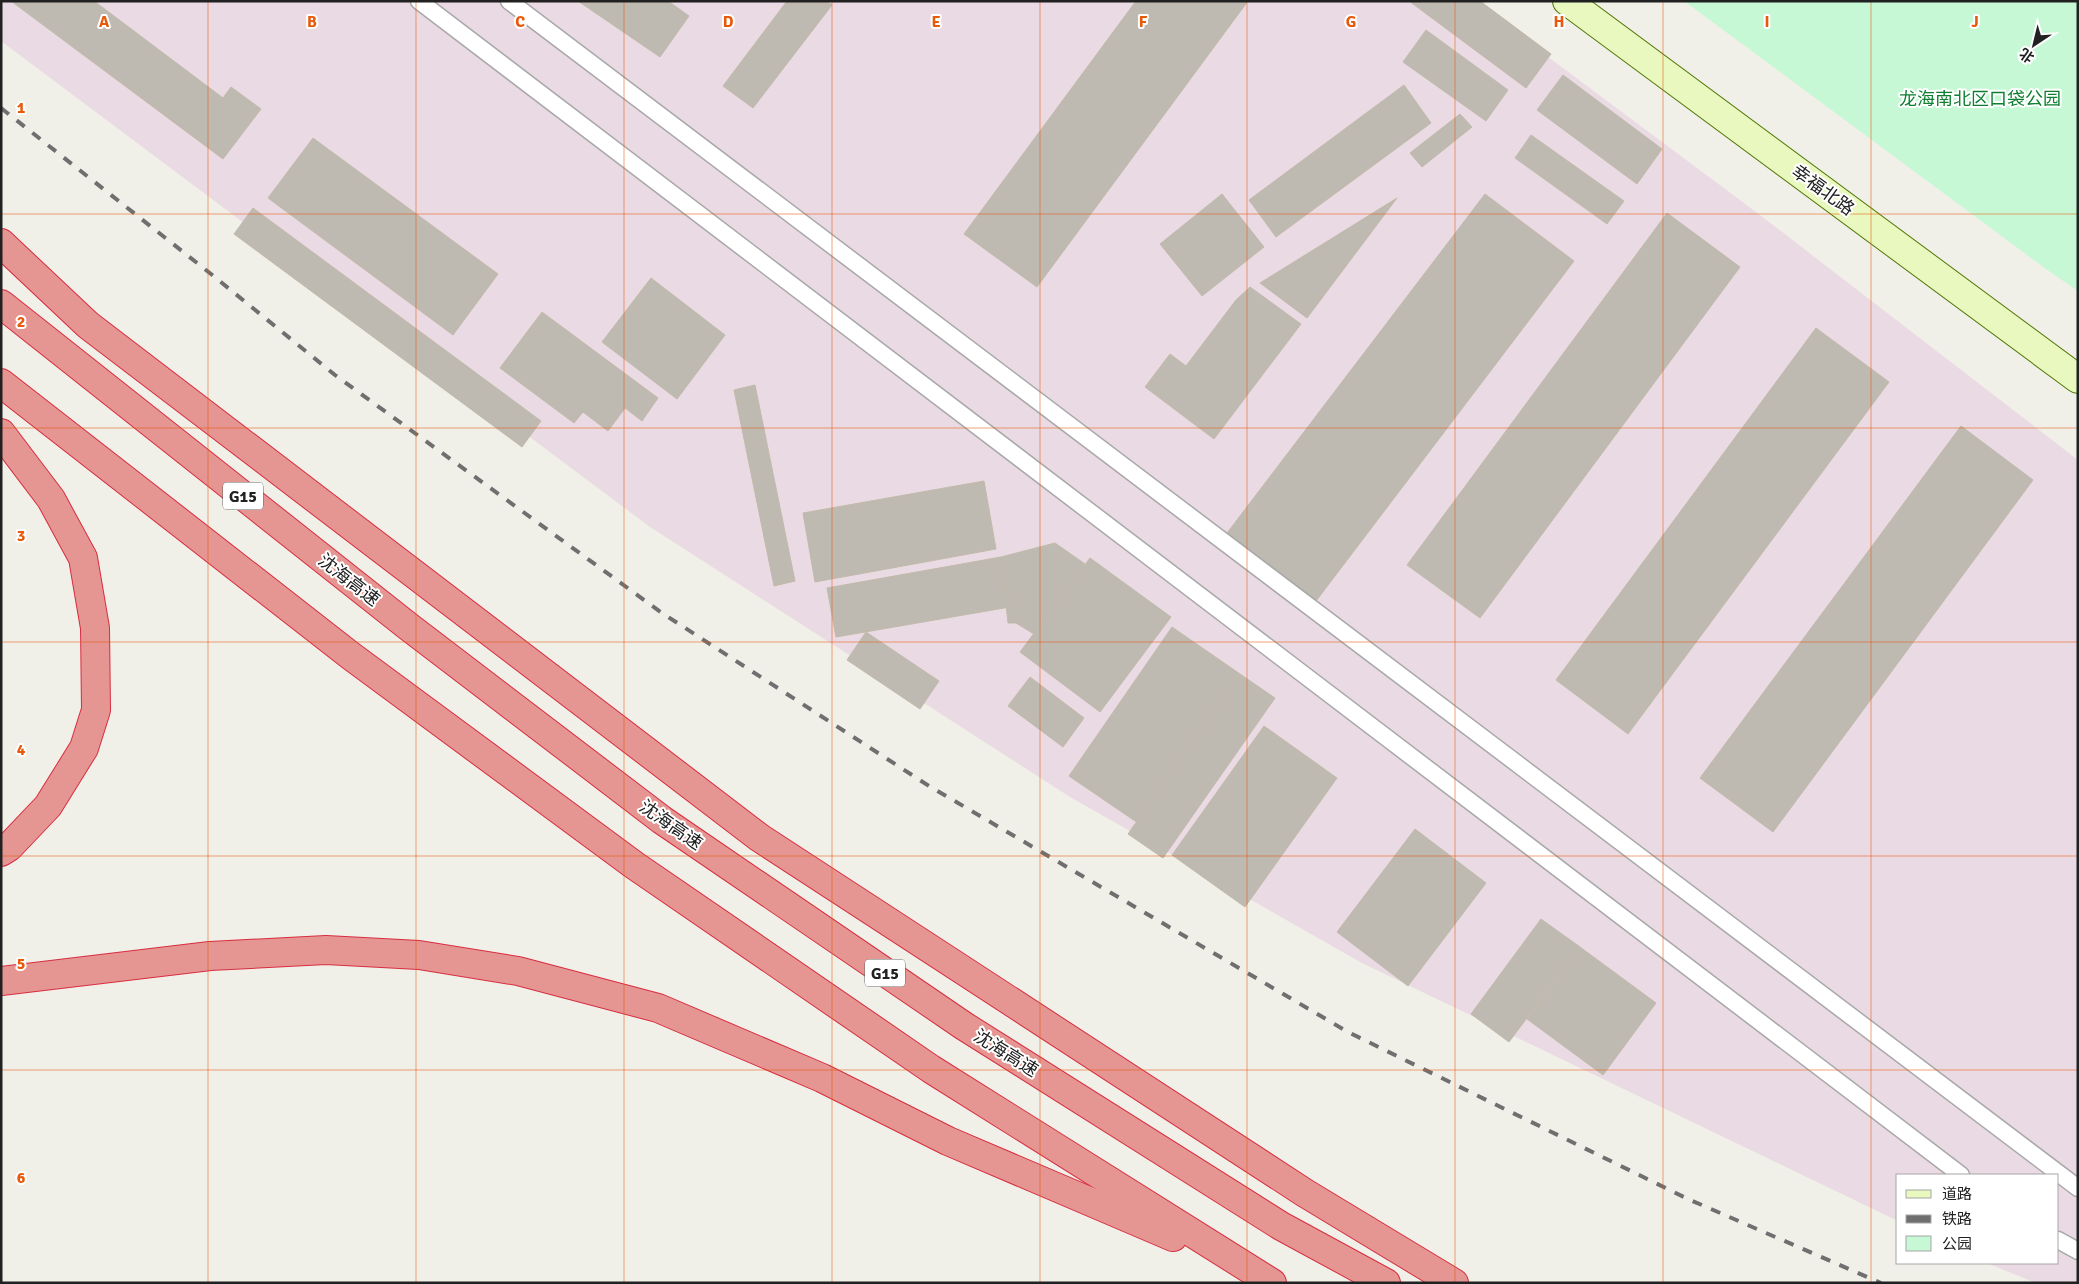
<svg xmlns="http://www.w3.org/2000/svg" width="2079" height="1284" viewBox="0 0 2079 1284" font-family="Signika,'Noto Sans SC',sans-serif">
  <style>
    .industrial { fill: #eadae3 }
    .park { fill: #c7f8d6 }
    .building { fill: #beb9b1; stroke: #c2baaa }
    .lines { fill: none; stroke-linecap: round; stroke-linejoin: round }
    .lane-casing { stroke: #a8a8a8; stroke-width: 19 }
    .secondary-casing { stroke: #537808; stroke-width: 30 }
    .highway-casing { stroke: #d72d41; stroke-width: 30 }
    .lane { stroke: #fff; stroke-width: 16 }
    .secondary { stroke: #e8f8be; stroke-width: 28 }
    .highway { stroke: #e59692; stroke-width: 28 }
    .rail { stroke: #6f6f6f; stroke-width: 4; stroke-dasharray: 10 10; stroke-linecap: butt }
    .grid { fill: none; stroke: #e8590c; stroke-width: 1; stroke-opacity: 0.55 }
    .labels { text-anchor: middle; stroke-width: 4; stroke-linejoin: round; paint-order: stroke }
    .shield { fill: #fff; stroke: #646464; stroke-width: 1 }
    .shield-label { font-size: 16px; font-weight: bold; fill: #212121 }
    .park-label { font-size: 18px; fill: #0f7f31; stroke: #fff }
    .street-label { font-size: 18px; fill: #212121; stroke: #fff }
    .grid-label { font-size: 16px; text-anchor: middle; font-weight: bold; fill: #e8590c; stroke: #fff; stroke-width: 4; stroke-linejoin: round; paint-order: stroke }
  </style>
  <rect width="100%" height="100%" fill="#f1f0e8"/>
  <path class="industrial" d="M1,1H1473L1760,215L2078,460V1283H2036L1987,1263H2058V1175H1898V1221L1362,963L1070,797L650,527L1,41Z"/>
  <path class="park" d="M1684,1H2078V291L2050,272Z"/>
  <g class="building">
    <path d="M11,1H94L223,98L231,87L261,109L223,159Z"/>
    <path d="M578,1H668L689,16L660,57Z"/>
    <path d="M787,1H827L832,5L753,108L723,86Z"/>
    <path d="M1136,1H1248L1037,287L964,234Z"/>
    <path d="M1409,1H1480L1551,54L1526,88Z"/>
    <path d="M1426,30L1508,90L1486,121L1403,62Z"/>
    <path d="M1563,75L1662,149L1637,184L1537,110Z"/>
    <path d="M1404,85L1431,123L1276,237L1249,200Z"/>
    <path d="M1460,114L1472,127L1422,167L1410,153Z"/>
    <path d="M1531,135L1624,201L1607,224L1515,158Z"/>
    <path d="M313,138L498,274L453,335L268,198Z"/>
    <path d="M1222,194L1264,247L1202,296L1160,244Z"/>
    <path d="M1485,194L1574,261L1313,605L1224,537Z"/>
    <path d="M1397,198L1307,318L1260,283Z"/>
    <path d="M253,208L541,421L522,447L234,234Z"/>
    <path d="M1667,213L1740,267L1480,618L1407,565Z"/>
    <path d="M651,278L725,335L677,399L602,342Z"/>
    <path d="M1250,287L1301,324L1214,439L1145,387L1170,354L1186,366L1236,300Z"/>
    <path d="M542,312L658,398L642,421L625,408L608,431L583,412L574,423L500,368Z"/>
    <path d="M1816,328L1889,382L1628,734L1556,680Z"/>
    <path d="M755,385L795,581L774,586L734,390Z"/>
    <path d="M1961,426L2033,480L1773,832L1700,778Z"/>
    <path d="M984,481L996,549L815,582L803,513Z"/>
    <path d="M1055,543L1085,564L1034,634L1016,623H1008L1001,557Z"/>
    <path d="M1001,557L1010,607L836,637L827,588Z"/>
    <path d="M1090,558L1171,617L1100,712L1020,652Z"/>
    <path d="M1172,627L1240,674L1138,823L1069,776Z"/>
    <path d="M866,632L939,681L920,709L847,660Z"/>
    <path d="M1240,674L1275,698L1163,858L1128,834Z"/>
    <path d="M1030,677L1084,718L1063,747L1008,706Z"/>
    <path d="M1264,726L1337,778L1245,907L1172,855Z"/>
    <path d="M1415,829L1486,883L1408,986L1337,932Z"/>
    <path d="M1541,919L1580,947L1509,1042L1471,1014Z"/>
    <path d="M1580,947L1656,1003L1603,1075L1527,1019Z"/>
  </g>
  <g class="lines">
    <g class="lane-casing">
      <g id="lane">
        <path d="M419,1L1961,1175"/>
        <path d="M509,1L2078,1188"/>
        <path d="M2058,1240L2078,1251"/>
      </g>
    </g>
    <g class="secondary-casing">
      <path id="secondary" d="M1567,1L2078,379"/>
    </g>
    <g class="highway-casing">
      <g id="highway">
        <path d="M1,243L88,325L760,838L1305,1193L1454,1283"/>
        <path d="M1,304L409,627L662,820L964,1026L1281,1226L1386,1283"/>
        <path d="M1,383L351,656L634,865L931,1069L1272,1283"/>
        <path d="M1,433L51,499L83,558L95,628L96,710L84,748L48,806L9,847L1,852"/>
        <path d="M1,981L210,956L326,950L419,955L518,971L658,1008L822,1078L948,1141L1173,1237"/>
      </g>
    </g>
    <use href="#lane" class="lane"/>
    <use href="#secondary" class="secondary"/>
    <use href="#highway" class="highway"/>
    <path class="rail" d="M1,108L211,274L335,375L662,613L929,786L1348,1032L1688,1199L1881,1283"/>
  </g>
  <path class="grid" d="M208,1V1283M416,1V1283M624,1V1283M832,1V1283M1040,1V1283M1247,1V1283M1455,1V1283M1663,1V1283M1871,1V1283M1,214H2078M1,428H2078M1,642H2078M1,856H2078M1,1070H2078"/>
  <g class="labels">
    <g class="shield">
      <rect x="223" y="482.5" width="40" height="27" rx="4"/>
      <rect x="865" y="959.5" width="40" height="27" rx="4"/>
    </g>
    <g class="shield-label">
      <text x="243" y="502">G15</text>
      <text x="885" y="979">G15</text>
    </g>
    <g class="park-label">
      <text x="1980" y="105">龙海南北区口袋公园</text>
    </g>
    <g class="street-label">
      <text transform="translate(1823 190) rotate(36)" y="6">幸福北路</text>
      <text transform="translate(349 580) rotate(38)" y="6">沈海高速</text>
      <text transform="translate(671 825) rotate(35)" y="6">沈海高速</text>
      <text transform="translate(1006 1053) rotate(32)" y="6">沈海高速</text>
    </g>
  </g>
  <g class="grid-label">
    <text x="104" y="27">A</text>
    <text x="312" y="27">B</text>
    <text x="520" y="27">C</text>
    <text x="728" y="27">D</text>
    <text x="936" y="27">E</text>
    <text x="1143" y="27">F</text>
    <text x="1351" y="27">G</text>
    <text x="1559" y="27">H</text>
    <text x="1767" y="27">I</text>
    <text x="1975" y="27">J</text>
    <text x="21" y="113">1</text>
    <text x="21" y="327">2</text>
    <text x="21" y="541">3</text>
    <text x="21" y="755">4</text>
    <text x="21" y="969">5</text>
    <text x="21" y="1183">6</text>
  </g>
  <rect width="2079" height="1284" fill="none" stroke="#212121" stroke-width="5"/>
  <rect x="1896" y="1174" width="162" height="90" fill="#ffffff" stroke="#a6a6a6"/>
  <rect x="1906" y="1190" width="25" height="8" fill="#e8f8be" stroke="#a6a6a6"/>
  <text x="1942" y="1199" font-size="15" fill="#212121">道路</text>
  <rect x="1906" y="1215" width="25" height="8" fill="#6f6f6f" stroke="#a6a6a6"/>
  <text x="1942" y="1224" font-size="15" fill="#212121">铁路</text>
  <rect x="1906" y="1236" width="25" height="15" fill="#c7f8d6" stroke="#a6a6a6"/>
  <text x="1942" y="1249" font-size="15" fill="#212121">公园</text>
  <g transform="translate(2034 45) rotate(215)" stroke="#ffffff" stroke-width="4" paint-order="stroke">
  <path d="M0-4L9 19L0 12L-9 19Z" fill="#212121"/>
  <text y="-8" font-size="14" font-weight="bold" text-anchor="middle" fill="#212121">北</text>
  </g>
</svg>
